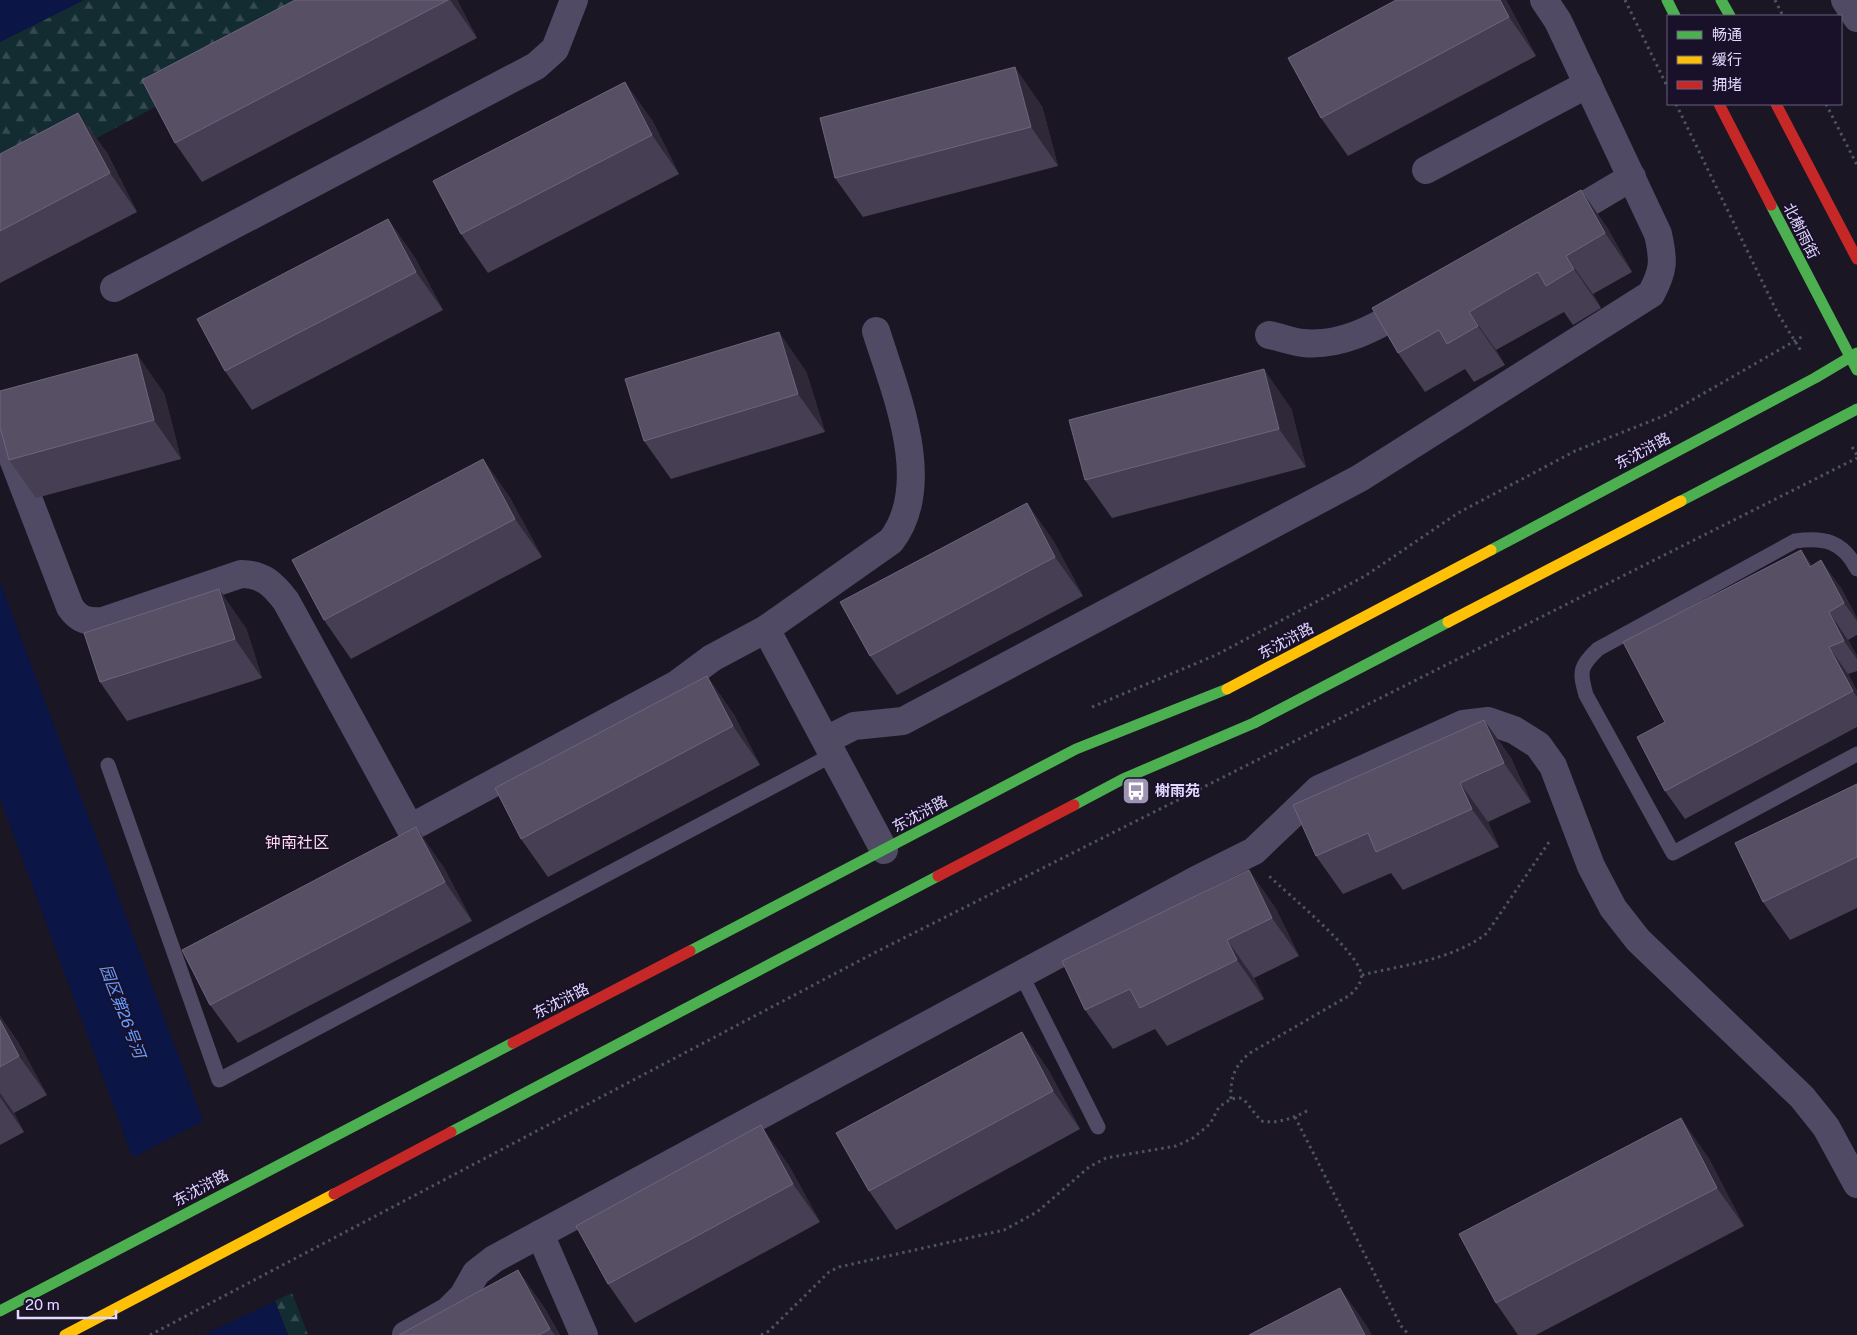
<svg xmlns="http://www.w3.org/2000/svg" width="1857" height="1335" viewBox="0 0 1857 1335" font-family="'Public Sans','Noto Sans SC',sans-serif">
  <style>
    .forest { fill: url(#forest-firs) }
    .water { fill: #0b1546 }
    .pier { fill: #1b1624 }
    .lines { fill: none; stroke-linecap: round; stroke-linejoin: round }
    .path { stroke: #4b5465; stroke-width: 3; stroke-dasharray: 2.5 4; stroke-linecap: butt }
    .lane { stroke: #504a65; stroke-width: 15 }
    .street { stroke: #504a65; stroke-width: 28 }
    .fast { stroke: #4caf50; stroke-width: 11 }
    .slow { stroke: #ffc107; stroke-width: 11 }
    .jam { stroke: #c62828; stroke-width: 11 }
    .wall { fill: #463f53 }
    .shaded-wall { fill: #2e2838 }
    .building { fill: #575065; stroke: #6d657e }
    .labels { text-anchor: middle; stroke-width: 4; stroke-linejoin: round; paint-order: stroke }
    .street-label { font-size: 15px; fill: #e3d8ff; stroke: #19102a }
    .poi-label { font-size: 15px; font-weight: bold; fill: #e3d8ff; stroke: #19102a; text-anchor: start }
    .neighbourhood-label { font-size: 16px; fill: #ffdaeb; stroke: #19102a }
    .water-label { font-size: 16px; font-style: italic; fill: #669eff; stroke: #19102a }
  </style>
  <defs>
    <pattern id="forest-firs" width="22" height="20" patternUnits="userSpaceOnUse" patternTransform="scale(1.25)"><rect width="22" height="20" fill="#132c32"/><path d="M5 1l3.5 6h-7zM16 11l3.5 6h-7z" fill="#354a51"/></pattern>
  </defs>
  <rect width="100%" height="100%" fill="#1b1624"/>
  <g class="forest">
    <path d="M84,0H358L0,189V42Z"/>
    <path d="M292,1293L308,1335H288L275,1301Z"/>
  </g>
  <g class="water">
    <path d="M0,0H84L0,42Z"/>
    <path d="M0,582L203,1121L288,1335H198L0,798Z"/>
  </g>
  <path class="pier" d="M203,1121L275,1301L203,1335H198L132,1158Z"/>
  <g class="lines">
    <g class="path">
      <path d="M1625,0L1668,88"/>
      <path d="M1775,0L1783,16"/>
      <path d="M1676,104L1777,312L1801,351"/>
      <path d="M1826,104L1857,165"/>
      <path d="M1852,447L1857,455"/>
      <path d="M1092,707L1216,655L1365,576L1458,513L1575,451L1666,415L1805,335"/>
      <path d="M1362,975C1403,965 1453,960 1487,933L1549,842"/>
      <path d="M1231,1099C1230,1079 1234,1066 1250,1053L1350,995C1356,989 1363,982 1361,973C1356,950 1289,895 1269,876"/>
      <path d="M1295,1117L1401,1326L1409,1335"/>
      <path d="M150,1335L876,952L1857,458"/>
      <path d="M761,1335L769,1331L829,1272L839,1267L1004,1230L1037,1212L1089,1167L1106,1158L1176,1146L1193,1138L1210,1124L1219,1107L1231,1099L1240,1098L1246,1102L1261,1121C1279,1124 1293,1118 1309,1110"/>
    </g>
    <g class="lane">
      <path d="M1857,569C1843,541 1824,537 1795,541L1598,649C1580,666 1579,671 1586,695L1673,853L1857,754"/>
      <path d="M108,765L219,1080L834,754"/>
      <path d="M1021,974L1098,1127"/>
    </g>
    <g class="street">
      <path d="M1845,0L1857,18"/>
      <path d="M1426,170L1588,84"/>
      <path d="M1558,221L1632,177"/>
      <path d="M114,288L536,66L555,49L574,0"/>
      <path d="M1269,335C1280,337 1292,342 1303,343C1344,347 1379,325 1413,306"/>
      <path d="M0,425L70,607C79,620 87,622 103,621L241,574C263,574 273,584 286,601L410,828L677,684L712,658L766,629L891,541C935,484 895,392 876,331"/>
      <path d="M766,629L884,850"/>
      <path d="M826,740L854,726L903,721L1360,478L1651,294C1664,270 1664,261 1658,234L1558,21L1544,0"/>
      <path d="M540,1234L584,1335"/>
      <path d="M406,1335L448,1311L463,1296L476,1273L494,1259L1196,880L1254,851L1319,789L1463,724L1488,721L1514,730L1538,745L1553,766L1591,866L1613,908L1638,940L1802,1097L1826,1127L1857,1184"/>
    </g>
    <g class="fast">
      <path d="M1667,0L1675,16"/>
      <path d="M1721,0L1730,16"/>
      <path d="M1771,205L1857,370"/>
      <path d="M1681,501L1857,409"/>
      <path d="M1491,550L1815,378L1857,353"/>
      <path d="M1074,805L1123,779L1254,723L1448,622"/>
      <path d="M690,951L1076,749L1227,689"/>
      <path d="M451,1132L938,876"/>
      <path d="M0,1311L513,1043"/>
    </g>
    <g class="slow">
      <path d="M1448,622L1681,501"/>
      <path d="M1227,689L1491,550"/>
      <path d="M65,1335L334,1194"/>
    </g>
    <g class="jam">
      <path d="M1719,104L1771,205"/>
      <path d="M1776,104L1857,259"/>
      <path d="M938,876L1074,805"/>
      <path d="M513,1043L690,951"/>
      <path d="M334,1194L451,1132"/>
    </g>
  </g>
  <g class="wall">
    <path d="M295,0H457L477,38L202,182L175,143Z"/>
    <path d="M1396,0H1506L1536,56L1348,156L1321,118Z"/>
    <path d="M1042,106L1058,166L863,217L835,178Z"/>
    <path d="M652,120L679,174L488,273L461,234Z"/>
    <path d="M106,151L137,212L0,283V154Z"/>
    <path d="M1581,190L1608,229L1632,272L1593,294L1601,308L1573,325L1564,312L1496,350L1505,365L1474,382L1465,369L1425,392L1398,353Z"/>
    <path d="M388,219L415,258L443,310L252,410L225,371Z"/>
    <path d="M806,371L825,432L671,479L644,441Z"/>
    <path d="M164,393L181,459L36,498L9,460Z"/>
    <path d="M1291,408L1306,467L1112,518L1085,480Z"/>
    <path d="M483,459L510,498L542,557L351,659L324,620Z"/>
    <path d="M1027,503L1054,542L1083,596L897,695L870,656Z"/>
    <path d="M1801,550L1812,566L1841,588L1857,618V635L1848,640L1857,656V671L1848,674L1857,691V727L1685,819L1665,791Z"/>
    <path d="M246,628L262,678L127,721L100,682Z"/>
    <path d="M707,676L734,715L760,765L548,877L521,839Z"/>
    <path d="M1484,720L1511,758L1531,802L1488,822L1499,847L1403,890L1391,873L1343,894L1316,856Z"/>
    <path d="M1857,784V908L1790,940L1763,902Z"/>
    <path d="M443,866L472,921L238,1043L210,1005Z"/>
    <path d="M1249,870L1276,909L1299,956L1254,978L1264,999L1167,1046L1155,1029L1113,1049L1085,1010Z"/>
    <path d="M0,1016L18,1042L47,1095L14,1113L24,1132L0,1145Z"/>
    <path d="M1022,1032L1049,1071L1080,1129L896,1230L869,1191Z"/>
    <path d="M1708,1157L1744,1226L1536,1335H1518L1496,1303Z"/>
    <path d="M788,1164L820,1222L635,1323L608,1284Z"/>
    <path d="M518,1270L545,1309L560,1335H399Z"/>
  </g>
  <g class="shaded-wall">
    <path d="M450,0H457L477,38Z"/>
    <path d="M1500,0H1506L1536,56L1509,17Z"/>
    <path d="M1015,67L1042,106L1058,166L1031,127Z"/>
    <path d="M625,82L652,120L679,174L652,135Z"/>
    <path d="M78,113L106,151L137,212L110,173Z"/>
    <path d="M1581,190L1608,229L1632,272L1605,233Z"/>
    <path d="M388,219L415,258L443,310L416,272Z"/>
    <path d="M1566,256L1593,294L1601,308L1574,269Z"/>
    <path d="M1469,312L1496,350L1505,365L1478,326Z"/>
    <path d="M779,332L806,371L825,432L798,394Z"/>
    <path d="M137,354L164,393L181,459L154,420Z"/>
    <path d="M1264,369L1291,408L1306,467L1279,429Z"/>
    <path d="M483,459L510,498L542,557L515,519Z"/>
    <path d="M1027,503L1054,542L1083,596L1055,557Z"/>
    <path d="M1801,550L1820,578L1810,567Z"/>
    <path d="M1821,560L1841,588L1857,618V621L1844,603Z"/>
    <path d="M219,589L246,628L262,678L235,639Z"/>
    <path d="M1829,612L1848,640L1857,656V659L1844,641Z"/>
    <path d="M1829,647L1848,674L1857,691V697L1853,691Z"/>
    <path d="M707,676L734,715L760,765L733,726Z"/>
    <path d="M1484,720L1511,758L1531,802L1504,763Z"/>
    <path d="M1460,783L1488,822L1499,847L1472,809Z"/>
    <path d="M416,827L443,866L472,921L445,882Z"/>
    <path d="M1249,870L1276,909L1299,956L1272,918Z"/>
    <path d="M1227,940L1254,978L1264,999L1237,960Z"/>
    <path d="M0,1016L18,1042L47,1095L19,1056L0,1020Z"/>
    <path d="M1022,1032L1049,1071L1080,1129L1053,1091Z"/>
    <path d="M0,1093L14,1113L24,1132L0,1097Z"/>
    <path d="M1681,1118L1708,1157L1744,1226L1717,1188Z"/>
    <path d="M761,1125L788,1164L820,1222L793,1184Z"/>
    <path d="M518,1270L545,1309L560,1335H555L550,1329Z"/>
    <path d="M1340,1288L1367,1326L1372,1335H1365Z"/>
  </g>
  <g class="building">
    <path d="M295,0H448L175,143L142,80Z"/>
    <path d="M1396,0H1500L1509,17L1321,118L1288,58Z"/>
    <path d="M1015,67L1031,127L835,178L820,118Z"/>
    <path d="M625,82L652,135L461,234L433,181Z"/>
    <path d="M78,113L110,173L0,231V154Z"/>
    <path d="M1581,190L1605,233L1566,256L1574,269L1546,286L1538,272L1469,312L1478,326L1447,344L1439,330L1398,353L1372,308Z"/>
    <path d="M388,219L416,272L225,371L197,319Z"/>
    <path d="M779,332L798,394L644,441L625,379Z"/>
    <path d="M137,354L154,420L9,460L0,427V391Z"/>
    <path d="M1264,369L1279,429L1085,480L1069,420Z"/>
    <path d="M483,459L515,519L324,620L292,560Z"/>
    <path d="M1027,503L1055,557L870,656L840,602Z"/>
    <path d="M1801,550L1810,567L1821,560L1844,603L1829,612L1844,641L1829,647L1853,691L1665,791L1637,737L1665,722L1623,642Z"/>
    <path d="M219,589L235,639L100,682L84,633Z"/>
    <path d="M707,676L733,726L521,839L495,788Z"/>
    <path d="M1484,720L1504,763L1460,783L1472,809L1376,852L1368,833L1316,856L1293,805Z"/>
    <path d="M1857,784V857L1763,902L1735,843Z"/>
    <path d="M416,827L445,882L210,1005L182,950Z"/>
    <path d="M1249,870L1272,918L1227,940L1237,960L1140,1008L1130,989L1085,1010L1062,961Z"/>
    <path d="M0,1020L19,1056L0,1067Z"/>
    <path d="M1022,1032L1053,1091L869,1191L836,1133Z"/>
    <path d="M1681,1118L1717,1188L1496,1303L1459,1234Z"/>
    <path d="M761,1125L793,1184L608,1284L576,1226Z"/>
    <path d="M518,1270L550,1329L539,1335H399Z"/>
    <path d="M1340,1288L1365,1335H1249Z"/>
  </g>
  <defs>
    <g id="bus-square" transform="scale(1.4375)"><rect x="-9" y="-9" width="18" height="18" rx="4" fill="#9d94b2" stroke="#19102a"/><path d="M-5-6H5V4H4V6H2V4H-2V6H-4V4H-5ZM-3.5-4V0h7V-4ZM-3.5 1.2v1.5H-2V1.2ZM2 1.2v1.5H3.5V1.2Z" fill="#fff"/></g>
  </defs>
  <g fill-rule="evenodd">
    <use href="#bus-square" x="1136" y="791"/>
  </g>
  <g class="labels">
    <g class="street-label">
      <text transform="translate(1801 231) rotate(63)" y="5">北榭雨街</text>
      <text transform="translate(1643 451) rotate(-28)" y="5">东沈浒路</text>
      <text transform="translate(1286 641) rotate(-28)" y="5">东沈浒路</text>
      <text transform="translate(920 814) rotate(-28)" y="5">东沈浒路</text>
      <text transform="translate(561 1001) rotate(-27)" y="5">东沈浒路</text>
      <text transform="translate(201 1188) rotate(-28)" y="5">东沈浒路</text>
    </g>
    <g class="poi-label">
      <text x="1155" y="796">榭雨苑</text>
    </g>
    <g class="neighbourhood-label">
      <text x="297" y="848">钟南社区</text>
    </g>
    <g class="water-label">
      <text transform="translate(123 1011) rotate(69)" y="6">园区第26号河</text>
    </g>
  </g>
  <rect x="1667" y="15" width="175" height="90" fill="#19102a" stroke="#6a607f"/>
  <rect x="1677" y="31" width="25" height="8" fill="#4caf50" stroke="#6a607f"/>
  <text x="1712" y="40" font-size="15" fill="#e3d8ff">畅通</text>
  <rect x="1677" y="56" width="25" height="8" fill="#ffc107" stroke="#6a607f"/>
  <text x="1712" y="65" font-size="15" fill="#e3d8ff">缓行</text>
  <rect x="1677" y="81" width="25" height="8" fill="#c62828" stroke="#6a607f"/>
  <text x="1712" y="90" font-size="15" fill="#e3d8ff">拥堵</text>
  <path d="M18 1310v8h98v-8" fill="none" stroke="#e3d8ff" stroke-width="2.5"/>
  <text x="25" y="1310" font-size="15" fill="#e3d8ff" stroke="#19102a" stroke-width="4" paint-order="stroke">20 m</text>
</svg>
